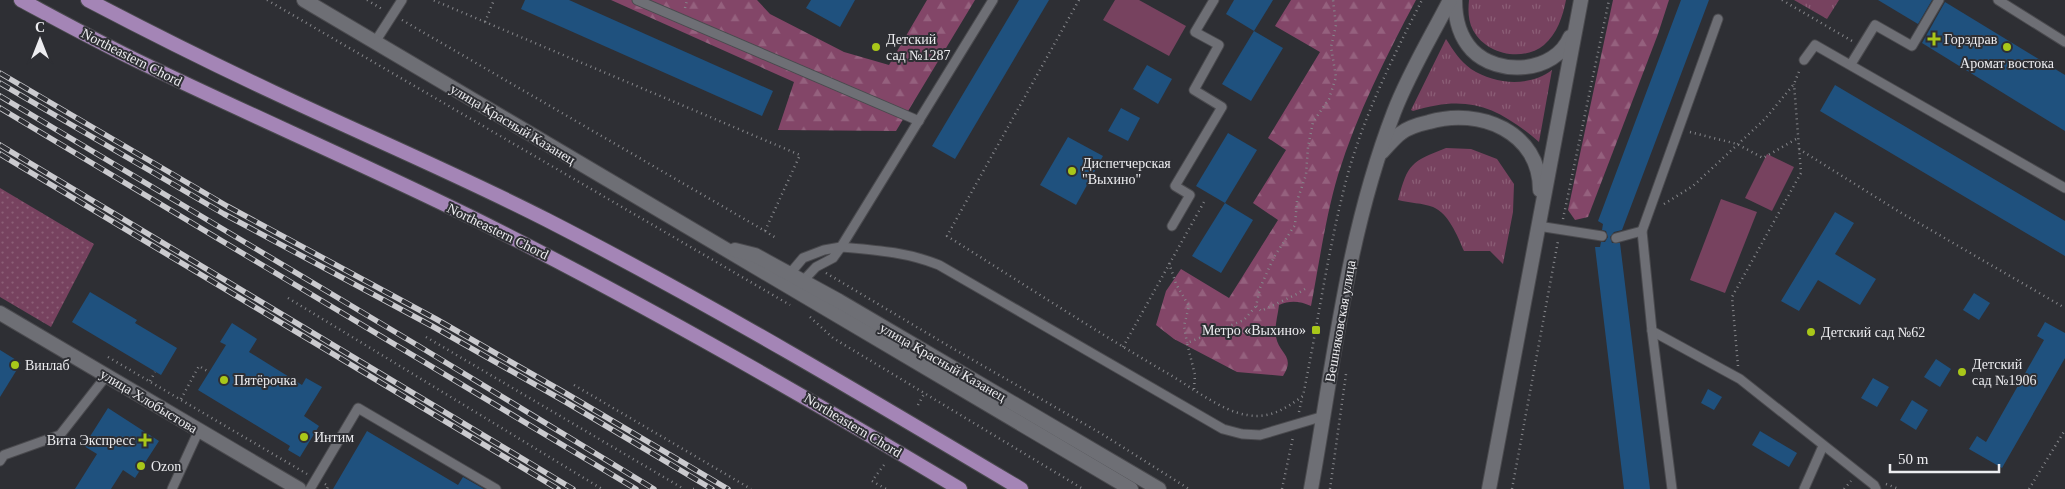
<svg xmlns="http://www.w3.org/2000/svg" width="2065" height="489" viewBox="0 0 2065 489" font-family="'Times New Roman',serif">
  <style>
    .grass { fill: url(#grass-tufts) }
    .forest { fill: url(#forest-firs) }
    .park { fill: url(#park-dots) }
    .pitch { fill: #77425f }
    .building { fill: #1f517e }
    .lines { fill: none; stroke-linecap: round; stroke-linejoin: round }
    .service-casing { stroke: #4a4a4e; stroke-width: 11 }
    .minor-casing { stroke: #4a4a4e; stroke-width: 16 }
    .primary-casing { stroke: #4a4a4e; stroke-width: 16 }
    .path { stroke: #86878b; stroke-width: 2.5; stroke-dasharray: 1 4; stroke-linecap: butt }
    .service { stroke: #6e6f75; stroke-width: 9 }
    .minor { stroke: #6e6f75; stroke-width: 14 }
    .primary { stroke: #a485b6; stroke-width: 14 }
    .rail-casing { stroke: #cacace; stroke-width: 5.5 }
    .rail { stroke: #2e2f34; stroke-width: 4; stroke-dasharray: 11; stroke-linecap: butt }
    .poi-dot { fill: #a9c719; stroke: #2e2f34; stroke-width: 2 }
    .labels { text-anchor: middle; stroke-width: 4; stroke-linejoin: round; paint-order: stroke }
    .poi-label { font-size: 14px; fill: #ededf0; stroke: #2e2f34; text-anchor: start }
    .street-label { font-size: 14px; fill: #ededf0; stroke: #2e2f34 }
  </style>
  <defs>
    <pattern id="grass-tufts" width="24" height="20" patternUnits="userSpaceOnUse" patternTransform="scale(1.25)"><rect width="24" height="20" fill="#77425f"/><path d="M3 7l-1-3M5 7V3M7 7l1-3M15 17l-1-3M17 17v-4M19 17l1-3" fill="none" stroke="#8b5e76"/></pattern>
    <pattern id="forest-firs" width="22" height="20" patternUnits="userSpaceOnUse" patternTransform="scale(1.25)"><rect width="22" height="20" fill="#834668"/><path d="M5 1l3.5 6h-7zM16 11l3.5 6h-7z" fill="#95617e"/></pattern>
    <pattern id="park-dots" width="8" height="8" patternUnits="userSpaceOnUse" patternTransform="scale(1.25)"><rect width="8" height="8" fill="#77425f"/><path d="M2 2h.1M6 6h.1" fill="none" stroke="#8b5e76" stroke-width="1.8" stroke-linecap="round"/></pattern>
  </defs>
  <rect width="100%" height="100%" fill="#2e2f34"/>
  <g class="grass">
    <path d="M1469,0H1566C1563,16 1557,34 1544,45C1523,62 1486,55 1473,30C1468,21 1468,10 1469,0Z"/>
    <path d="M1794,0H1839L1827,19Z"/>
    <path d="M1446,39C1453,50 1460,61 1471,69C1496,85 1529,87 1552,70L1539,142C1497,106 1467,94 1413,111L1411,110Z"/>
    <path d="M1446,148L1471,149L1497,159L1514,184L1513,212L1503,264L1490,251H1464C1457,235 1449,214 1433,207C1423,203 1409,203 1398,200C1408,163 1411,162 1446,148Z"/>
  </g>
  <g class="forest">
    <path d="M611,0H757L770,14L844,52L889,65L927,0H975L896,131L778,130L794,82Z"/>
    <path d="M1291,0H1416C1386,56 1357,114 1338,175C1326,215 1319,264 1311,306C1300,301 1290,300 1279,305C1278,315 1274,327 1276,337C1279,354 1296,356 1283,376L1237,372L1174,339L1156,325L1166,291L1181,269L1229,298L1278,220L1253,203L1286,150L1268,138L1320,52L1275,26Z"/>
    <path d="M1613,0H1669L1658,34L1588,217L1575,220L1568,210Z"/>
  </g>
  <path class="park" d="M0,188L94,244L51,327L0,297Z"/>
  <g class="pitch">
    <path d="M1115,0H1139L1186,26L1169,56L1103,20Z"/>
    <path d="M1767,154L1794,167L1772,211L1745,198Z"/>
    <path d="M1721,199L1757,212L1725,293L1690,280Z"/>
  </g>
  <g class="building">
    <path d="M525,0H569L773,91L762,116L521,9Z"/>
    <path d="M811,0H855L840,27L806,8Z"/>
    <path d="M1019,0H1049L955,159L932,146Z"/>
    <path d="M1234,0H1273L1254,31L1226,14Z"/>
    <path d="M1681,0H1709L1622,230L1614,232L1610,237L1612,243H1620L1650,489H1624L1595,247H1600L1601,242H1605L1608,237L1606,231L1602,230L1603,224L1598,221Z"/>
    <path d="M1878,0H1932L1918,24Z"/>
    <path d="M1945,2L2065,75V131L1922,43Z"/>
    <path d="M1254,31L1283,48L1251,101L1222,84Z"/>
    <path d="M1147,65L1172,79L1158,104L1133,89Z"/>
    <path d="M1835,85L2065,221V256L1820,111Z"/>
    <path d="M1121,108L1140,118L1128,141L1108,131Z"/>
    <path d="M1228,133L1257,150L1225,203L1196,186Z"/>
    <path d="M1068,137L1103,156L1076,205L1040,185Z"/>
    <path d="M1225,203L1253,220L1221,273L1192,256Z"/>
    <path d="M1835,212L1854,223L1835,254L1876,279L1860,305L1818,280L1799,311L1781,301Z"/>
    <path d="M90,292L137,320L135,323L177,348L161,375L72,322Z"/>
    <path d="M1974,293L1990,303L1979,320L1963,310Z"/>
    <path d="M2045,322L2065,333V358L2002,468L1969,449L1977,436L1986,442L2044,340L2037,336Z"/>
    <path d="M232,323L257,339L249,352L302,385L306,378L322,387L304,416L319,426L300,457L288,450L290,446L198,390L226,345L220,342Z"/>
    <path d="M0,350L21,363L0,397Z"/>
    <path d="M1936,359L1951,369L1940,387L1924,377Z"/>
    <path d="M1873,378L1889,387L1877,407L1861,398Z"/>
    <path d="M1708,389L1722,397L1714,410L1701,403Z"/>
    <path d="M1912,400L1928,410L1916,430L1900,420Z"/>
    <path d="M108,408L159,441L135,478L123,470L111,489H75L97,454L84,446Z"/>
    <path d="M367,431L458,485L463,477L484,489H333Z"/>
    <path d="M1760,431L1797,453L1789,467L1752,445Z"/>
  </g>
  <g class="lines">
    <g class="service-casing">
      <g id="service">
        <path d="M637,0L919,121"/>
        <path d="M1998,0L2065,42"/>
        <path d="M1718,19L1642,231L1652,331L1740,379L1874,485L1876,489"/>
        <path d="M375,42L402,0"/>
        <path d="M1804,60L1815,45L2065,188"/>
        <path d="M1851,64L1875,25L1912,46L1939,0"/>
        <path d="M1172,226L1190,195L1175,186L1222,107L1194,90L1219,45L1195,32L1214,0"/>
        <path d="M1538,226L1602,236"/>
        <path d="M1616,238L1642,231"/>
        <path d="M787,277L803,258L824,250L841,247C875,250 907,252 939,265L1223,429L1242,434L1260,435L1324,416"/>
        <path d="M801,283L816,267L833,258L841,247L993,0"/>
        <path d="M1652,331L1672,489"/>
        <path d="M0,461L4,455L60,435L107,375"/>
        <path d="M172,489L199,430"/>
        <path d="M310,489L358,408L496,489"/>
        <path d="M1804,489L1823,446"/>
      </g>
    </g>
    <g class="minor-casing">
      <g id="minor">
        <path d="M304,0L1131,489"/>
        <path d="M1455,0C1455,18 1459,36 1472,50C1498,77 1555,73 1570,37"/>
        <path d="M1382,152C1388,146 1394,138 1401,133C1409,127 1420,124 1429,122C1480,107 1540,132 1540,190"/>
        <path d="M735,250L755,255L839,301L1159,489"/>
        <path d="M0,313L299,489"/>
        <path d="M1311,489C1334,361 1347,234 1394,112C1409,73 1431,37 1450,0"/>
        <path d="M1489,489L1581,0"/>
      </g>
    </g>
    <g class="primary-casing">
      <g id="primary">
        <path d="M21,0C62,22 102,44 144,64C256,118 370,167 481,222C645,304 803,395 960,489"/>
        <path d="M88,0C149,32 211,63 273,92C364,135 457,174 547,220C709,303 865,396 1021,489"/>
      </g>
    </g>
    <g class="path">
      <path d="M267,0L790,305"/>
      <path d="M367,0L382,9"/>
      <path d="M1079,0L947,236C1020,282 1092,329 1167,373C1190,386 1221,411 1247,415C1270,419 1285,409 1303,396C1318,323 1328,249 1347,177C1364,115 1393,57 1422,0"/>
      <path d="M1782,0L1852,41"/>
      <path d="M685,8L687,0"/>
      <path d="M402,20L765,231L800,155L433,0"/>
      <path d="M485,22L494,0"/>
      <path d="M1690,132L1737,144L1763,158L1798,138"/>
      <path d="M1799,149L1898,211L2065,308"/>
      <path d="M1664,204L1693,186L1765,119L1794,84L1800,69"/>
      <path d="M1563,219L1609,0"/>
      <path d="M765,231L776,238"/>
      <path d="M1169,263L1176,284L1189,306L1184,326L1187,343"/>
      <path d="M826,273L952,348L1102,434L1189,489"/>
      <path d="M1305,289L1297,294L1261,311L1256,306L1260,288L1274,257L1295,225L1297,201L1306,175L1308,147L1313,122L1329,99L1336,77L1331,47L1336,25L1333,0"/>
      <path d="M288,298L602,489"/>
      <path d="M810,317L833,338L1083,489"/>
      <path d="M426,337L684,489"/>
      <path d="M1123,347L1204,202"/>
      <path d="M108,357L307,474"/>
      <path d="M1738,366L1732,297L1801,173L1794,84"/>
      <path d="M150,381L155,372"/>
      <path d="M574,385L751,489"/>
      <path d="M1194,389L1195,375L1187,343L1244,320L1256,306"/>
      <path d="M181,399L199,366L209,372"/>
      <path d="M918,405L924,394"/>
      <path d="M1299,412L1302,398"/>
      <path d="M884,465L872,481L886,489"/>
      <path d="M325,484L328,486L327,489"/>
      <path d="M1886,484L1899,489"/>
      <path d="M693,489H695"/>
      <path d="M1282,489L1293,437"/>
      <path d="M1330,489L1346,374"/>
      <path d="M1512,489L1558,241"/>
      <path d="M1844,489L1851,481"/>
      <path d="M2029,489L2065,430"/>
    </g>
    <use href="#service" class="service"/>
    <use href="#minor" class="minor"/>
    <use href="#primary" class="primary"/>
    <g class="rail-casing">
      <g id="rail">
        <path d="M0,73L227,206L436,319L567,394L728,489"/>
        <path d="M0,83L224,214L432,326L564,401L712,489"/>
        <path d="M0,96L417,345L654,489"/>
        <path d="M0,108L636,489"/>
        <path d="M0,145L573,489"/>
        <path d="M0,154L558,489"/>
      </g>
    </g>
    <use href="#rail" class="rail"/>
  </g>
  <g class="poi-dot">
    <path d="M1931.5 31.5h5v5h5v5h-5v5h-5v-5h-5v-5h5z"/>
    <circle cx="876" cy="47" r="5"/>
    <circle cx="2007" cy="47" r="5"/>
    <circle cx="1072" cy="171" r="5"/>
    <rect x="1311" y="325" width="10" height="10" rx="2.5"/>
    <circle cx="1811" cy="332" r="5"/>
    <circle cx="15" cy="365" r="5"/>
    <circle cx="1962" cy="372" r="5"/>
    <circle cx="224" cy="380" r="5"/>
    <circle cx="304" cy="437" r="5"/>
    <path d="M142.5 432.5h5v5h5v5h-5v5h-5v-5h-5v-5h5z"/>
    <circle cx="141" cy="466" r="5"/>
  </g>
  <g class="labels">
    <g class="poi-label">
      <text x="886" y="44">Детский<tspan x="886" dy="16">сад №1287</tspan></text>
      <text x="1944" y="44">Горздрав</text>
      <text x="2007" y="68" text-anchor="middle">Аромат востока</text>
      <text x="1082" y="168">Диспетчерская<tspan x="1082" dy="16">"Выхино"</tspan></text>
      <text x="1306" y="335" text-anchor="end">Метро «Выхино»</text>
      <text x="1821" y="337">Детский сад №62</text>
      <text x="1972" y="369">Детский<tspan x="1972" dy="16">сад №1906</tspan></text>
      <text x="25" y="370">Винлаб</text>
      <text x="234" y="385">Пятёрочка</text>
      <text x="314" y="442">Интим</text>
      <text x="135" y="445" text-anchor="end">Вита Экспресс</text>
      <text x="151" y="471">Ozon</text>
    </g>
    <g class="street-label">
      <text transform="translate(132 57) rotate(27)" y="5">Northeastern Chord</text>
      <text transform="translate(513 124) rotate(31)" y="5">улица Красный Казанец</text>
      <text transform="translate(498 231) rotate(26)" y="5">Northeastern Chord</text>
      <text transform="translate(1340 321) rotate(-80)" y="5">Вешняковская улица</text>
      <text transform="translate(943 362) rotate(30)" y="5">улица Красный Казанец</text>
      <text transform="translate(149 401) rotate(31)" y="5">улица Хлобыстова</text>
      <text transform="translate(853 425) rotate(31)" y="5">Northeastern Chord</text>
    </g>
  </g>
  <g transform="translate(40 40)" stroke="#2e2f34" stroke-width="4" paint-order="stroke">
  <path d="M0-4L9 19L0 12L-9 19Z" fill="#ededf0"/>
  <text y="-8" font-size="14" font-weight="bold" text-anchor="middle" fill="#ededf0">С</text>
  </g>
  <path d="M1890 464v8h109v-8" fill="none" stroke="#ededf0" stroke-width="2.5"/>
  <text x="1898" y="464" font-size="15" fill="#ededf0" stroke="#2e2f34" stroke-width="4" paint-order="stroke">50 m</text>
</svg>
